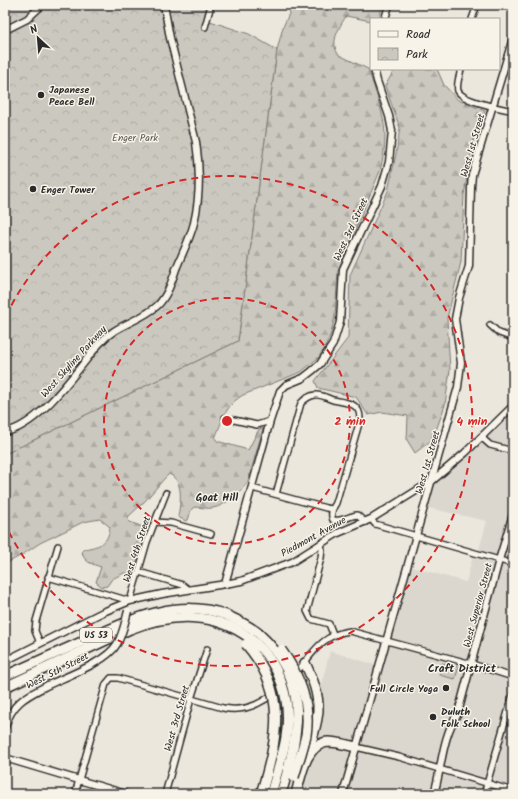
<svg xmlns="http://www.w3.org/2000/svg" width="518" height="799" viewBox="0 0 518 799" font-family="Kalam,sans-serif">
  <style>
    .built { fill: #dbd7ce }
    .forest { fill: url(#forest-firs); stroke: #7b7a75 }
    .park { fill: url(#park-crowns); stroke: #7b7a75 }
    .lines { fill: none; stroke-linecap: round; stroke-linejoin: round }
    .minor-casing { stroke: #2b2b2b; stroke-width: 8 }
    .tertiary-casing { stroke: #2b2b2b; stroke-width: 9 }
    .trunk-casing { stroke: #2b2b2b; stroke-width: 12 }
    .minor { stroke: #f7f3e8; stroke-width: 5 }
    .tertiary { stroke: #f7f3e8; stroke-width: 6 }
    .trunk { stroke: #f7f3e8; stroke-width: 9 }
    .tertiary-bridge-casing { stroke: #2b2b2b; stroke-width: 9; stroke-linecap: butt }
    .trunk-bridge-casing { stroke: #2b2b2b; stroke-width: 12; stroke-linecap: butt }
    .tertiary-bridge { stroke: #f7f3e8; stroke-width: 6 }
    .trunk-bridge { stroke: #f7f3e8; stroke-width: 9 }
    .ring { fill: none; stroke: #d62828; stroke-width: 2; stroke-dasharray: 7 5 }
    .poi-dot { fill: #2b2b2b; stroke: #f7f3e8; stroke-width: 1.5 }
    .labels { text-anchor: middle; stroke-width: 3; stroke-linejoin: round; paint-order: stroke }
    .shield { fill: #f7f3e8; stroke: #686764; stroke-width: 1 }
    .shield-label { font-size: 9px; font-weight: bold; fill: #2b2b2b }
    .poi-label { font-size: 10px; font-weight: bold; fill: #2b2b2b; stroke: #f7f3e8; text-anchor: start }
    .park-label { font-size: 10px; fill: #535250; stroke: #f7f3e8 }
    .street-label { font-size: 10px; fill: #2b2b2b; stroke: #f7f3e8 }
    .neighbourhood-label { font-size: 11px; font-weight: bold; fill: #2b2b2b; stroke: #f7f3e8 }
    .centre { fill: #d62828; stroke: #f7f3e8; stroke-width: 2 }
    .ring-label { font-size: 12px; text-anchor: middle; font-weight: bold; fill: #d62828; stroke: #f7f3e8; stroke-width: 3; stroke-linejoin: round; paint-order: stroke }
  </style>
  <defs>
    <pattern id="forest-firs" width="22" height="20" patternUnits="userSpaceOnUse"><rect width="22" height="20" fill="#cbc8bf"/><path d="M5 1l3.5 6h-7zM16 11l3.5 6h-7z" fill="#aeaca4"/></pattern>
    <pattern id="park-crowns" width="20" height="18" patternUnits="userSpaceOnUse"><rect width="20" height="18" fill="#cbc8bf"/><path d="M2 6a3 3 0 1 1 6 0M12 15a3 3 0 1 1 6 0" fill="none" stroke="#aeaca4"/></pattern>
  </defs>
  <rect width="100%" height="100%" fill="#ebe7dd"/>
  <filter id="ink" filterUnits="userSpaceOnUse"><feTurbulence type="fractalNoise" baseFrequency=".025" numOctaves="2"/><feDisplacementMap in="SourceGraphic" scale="8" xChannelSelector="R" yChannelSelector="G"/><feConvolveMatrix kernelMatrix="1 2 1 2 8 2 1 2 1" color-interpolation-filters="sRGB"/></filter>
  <g filter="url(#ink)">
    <path class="built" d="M513,406V794H293L330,651L379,666L408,566L466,582L474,552L478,553L487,521L424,507L432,481Z"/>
    <g class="forest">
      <path d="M293,5L382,6L380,16L378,19H371V21L346,16C339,28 329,43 339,55L368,69L369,71C375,91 384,113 385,134C385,147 383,159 380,171L338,271L335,316L331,333L325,348L318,358L301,372L243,395C226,405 223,418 216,436L215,438L217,441L248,450L258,431L261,428L263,429L248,481C243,491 225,506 213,508C207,509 200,507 194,507L191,510L188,520L186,521L178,517C180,503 185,482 169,474L163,480L145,501L128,517V520L130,522L148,529L135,576L124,573L112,579L107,586L102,587L96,582L101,567C92,564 83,562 82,551L84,549C100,546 108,544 110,527L100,519L83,522L67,530L40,543L22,555L5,564V454L238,341L277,50L283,27Z"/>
      <path d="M395,69H437L444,85L458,100L485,111L473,142L464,195L461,262L447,318L450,370L445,405L433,439L415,453L407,440L408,416L382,412L368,415L356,397L318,388L315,381L348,338L350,275L388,191L396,154L400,128L385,86Z"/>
    </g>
    <g class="park">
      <path d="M5,5H207L204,19L249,34L277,50L238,341L5,454Z"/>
      <path d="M442,663L459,667L455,679L439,675Z"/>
    </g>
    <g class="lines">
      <g class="minor-casing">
        <g id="minor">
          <path d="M472,19L477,5"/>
          <path d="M205,27L211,5"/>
          <path d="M461,69C460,75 456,84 458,91C463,102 501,108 513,111"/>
          <path d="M490,325L499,333L513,338"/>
          <path d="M225,418L257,425L270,421"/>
          <path d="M481,437L490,445L513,451"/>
          <path d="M252,488L326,508L332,509"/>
          <path d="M276,494L301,403C305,399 309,396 315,395C321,394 327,398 333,400C346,403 361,402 360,420L336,503C332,509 330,514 333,520C341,522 349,516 357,515L365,522"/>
          <path d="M371,519L375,524L513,564"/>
          <path d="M155,522L171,523L211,534"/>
          <path d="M320,544L322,549L321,558L307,611L311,619L329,624L333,634"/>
          <path d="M139,572L183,585L188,589"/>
          <path d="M48,577L130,601L147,542L166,493"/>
          <path d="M40,643L35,631L36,621L58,546"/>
          <path d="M295,674C313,654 320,635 350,631L472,664L513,677"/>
          <path d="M356,747L399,757L513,791"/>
          <path d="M75,794L106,684L111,678H118L223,708C247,713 266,702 283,685"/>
          <path d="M165,794L191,699L207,649"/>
          <path d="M484,794L513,694"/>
        </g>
      </g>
      <g class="tertiary-casing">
        <g id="tertiary">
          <path d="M385,19L389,5"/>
          <path d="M5,30L27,19L42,5"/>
          <path d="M5,432C40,426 76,371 99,344C116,324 139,322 157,306C167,297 172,281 176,269C182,254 190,239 194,223C200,197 200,168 196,142L170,38L164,5"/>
          <path d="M225,584L270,421L280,391L286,385L303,378L312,371L320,364L333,344L340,322L343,269L382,186L389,162L392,131L389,116L377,81L374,69"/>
          <path d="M5,661L103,612L130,601L162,594L219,585L241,581L292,562L338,533L371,519L432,481L465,453L513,406"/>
          <path d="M5,727C12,702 27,696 48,685"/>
          <path d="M5,758L126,794"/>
          <path d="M343,794L458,387L461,363L455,319L459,298L469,266L471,187L472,175L513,38"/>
          <path d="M434,794C442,767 442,737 458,713L499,560L513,514"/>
        </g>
      </g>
      <g class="trunk-casing">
        <g id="trunk">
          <path d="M305,663C312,678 319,693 318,711C317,725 311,742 307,756"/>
          <path d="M5,676C32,664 59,652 86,640C130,620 177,597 226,615C237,620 248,625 258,633"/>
          <path d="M5,687L130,629C171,613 215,611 251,639"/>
          <path d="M296,794C301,776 305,744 328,742C337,742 347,745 356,747"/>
        </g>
      </g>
      <use href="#minor" class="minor"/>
      <use href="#tertiary" class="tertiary"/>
      <use href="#trunk" class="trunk"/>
      <g class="tertiary-bridge-casing">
        <path id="tertiary-bridge" d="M48,685C67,676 107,662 117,644C123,634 125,622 128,611"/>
      </g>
      <g class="trunk-bridge-casing">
        <g id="trunk-bridge">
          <path d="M258,633C312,681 299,733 281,794"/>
          <path d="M251,639C280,662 292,701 286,737C283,756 276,775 271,794"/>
          <path d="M246,644C288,692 278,738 261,794"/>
          <path d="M281,650C299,674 311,704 306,735C303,749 298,763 294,777"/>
        </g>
      </g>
      <use href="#tertiary-bridge" class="tertiary-bridge"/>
      <use href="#trunk-bridge" class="trunk-bridge"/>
    </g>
  </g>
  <g class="ring">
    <circle cx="227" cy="421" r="123"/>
    <path d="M6 316A245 245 0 1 1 6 526"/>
  </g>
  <g class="poi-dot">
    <circle cx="41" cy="95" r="4"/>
    <circle cx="33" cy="189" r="4"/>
    <circle cx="446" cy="688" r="4"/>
    <circle cx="433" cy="717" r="4"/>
  </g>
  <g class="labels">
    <rect class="shield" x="80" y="628" width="32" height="14" rx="3"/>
    <g class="shield-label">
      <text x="96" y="638">US 53</text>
    </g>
    <g class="poi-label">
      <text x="49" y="93">Japanese<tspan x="49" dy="12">Peace Bell</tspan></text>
      <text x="41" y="193">Enger Tower</text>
      <text x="438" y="692" text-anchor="end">Full Circle Yoga</text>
      <text x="441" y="715">Duluth<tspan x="441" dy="12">Folk School</tspan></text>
    </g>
    <g class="park-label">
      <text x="135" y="141">Enger Park</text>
    </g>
    <g class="street-label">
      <text transform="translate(472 145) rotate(-74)" y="4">West 1st Street</text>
      <text transform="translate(350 229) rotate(-65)" y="4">West 3rd Street</text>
      <text transform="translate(73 361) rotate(-48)" y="4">West Skyline Parkway</text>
      <text transform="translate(427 462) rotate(-74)" y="4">West 1st Street</text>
      <text transform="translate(313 536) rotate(-29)" y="4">Piedmont Avenue</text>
      <text transform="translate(136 549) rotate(-72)" y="4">West 4th Street</text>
      <text transform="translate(477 605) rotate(-75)" y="4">West Superior Street</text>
      <text transform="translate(57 670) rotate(-27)" y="4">West 5th Street</text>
      <text transform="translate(176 718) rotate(-74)" y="4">West 3rd Street</text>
    </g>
    <g class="neighbourhood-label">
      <text x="217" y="501">Goat Hill</text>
      <text x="462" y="672">Craft District</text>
    </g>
  </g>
  <circle cx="227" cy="421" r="6" class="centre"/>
  <g class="ring-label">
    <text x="350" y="425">2 min</text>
    <text x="472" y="425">4 min</text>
  </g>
  <rect width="518" height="799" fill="none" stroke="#f7f3e8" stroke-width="20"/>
  <rect x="10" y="10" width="498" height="779" fill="none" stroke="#2b2b2b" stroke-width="1.5" filter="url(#ink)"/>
  <rect x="370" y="18" width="130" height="52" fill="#f7f3e8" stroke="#a5a39c"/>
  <rect x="378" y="31" width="20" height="6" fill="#f7f3e8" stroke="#a5a39c"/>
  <text x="406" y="38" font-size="12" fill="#2b2b2b">Road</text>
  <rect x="378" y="48" width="20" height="12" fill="url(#park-crowns)" stroke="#a5a39c"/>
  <text x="406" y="58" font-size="12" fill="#2b2b2b">Park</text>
  <g transform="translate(38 38) rotate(334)" stroke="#f7f3e8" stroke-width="3" paint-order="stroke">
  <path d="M0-3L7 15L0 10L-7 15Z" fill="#2b2b2b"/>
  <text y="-6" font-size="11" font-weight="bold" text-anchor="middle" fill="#2b2b2b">N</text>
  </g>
</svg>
